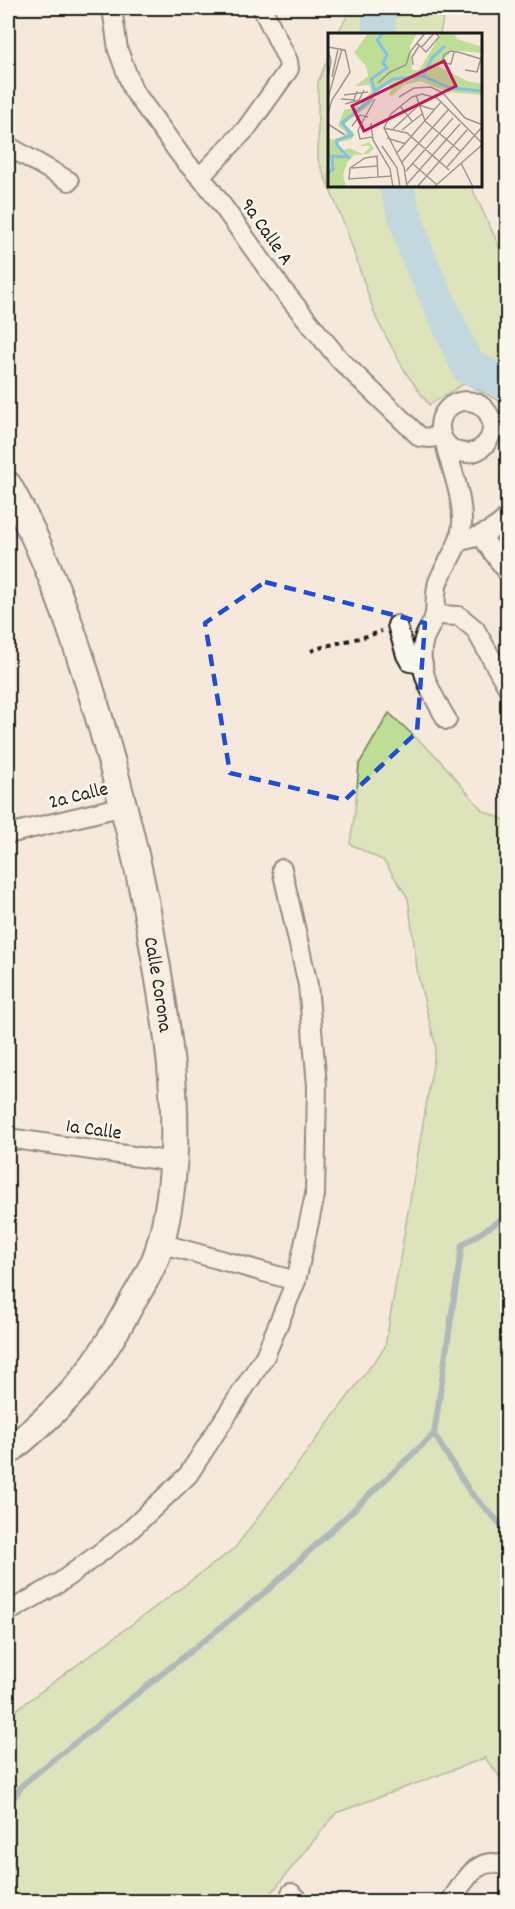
<svg xmlns="http://www.w3.org/2000/svg" width="515" height="1909" viewBox="0 0 515 1909" font-family="Dekko,sans-serif">
  <style>
    .green { fill: #bedd95; stroke: #6d7c58; stroke-width: 1.5 }
    .lines { fill: none; stroke-linecap: round; stroke-linejoin: round }
    .stream { stroke: #5a7f93; stroke-width: 6 }
    .river { stroke: #83c1e3; stroke-width: 34 }
    .street-casing { stroke: #1c1c1c; stroke-width: 22 }
    .secondary-casing { stroke: #1c1c1c; stroke-width: 30 }
    .path { stroke: #1c1c1c; stroke-width: 4; stroke-dasharray: 4.5 4.5; stroke-linecap: butt }
    .street { stroke: #fbf7ec; stroke-width: 18 }
    .secondary { stroke: #fbf7ec; stroke-width: 26 }
    .marked { fill: none; stroke: #1d4ed8; stroke-width: 4.5; stroke-dasharray: 12 8; stroke-linejoin: round }
    .labels { text-anchor: middle; stroke-width: 5; stroke-linejoin: round; paint-order: stroke }
    .street-label { font-size: 20px; fill: #1c1c1c; stroke: #fbf7ec }
    .inset-river { fill: none; stroke: #83c1e3; stroke-width: 3 }
    .inset-road { fill: none; stroke: #9f978f; stroke-width: 1.5 }
    .view { fill: #c2185b; fill-opacity: 0.15; stroke: #c2185b; stroke-width: 3 }
    .inset-edge { fill: none; stroke: #1c1c1c; stroke-width: 3 }
  </style>
  <rect width="100%" height="100%" fill="#f6e9db"/>
  <filter id="ink" filterUnits="userSpaceOnUse"><feTurbulence type="fractalNoise" baseFrequency=".0167" numOctaves="2"/><feDisplacementMap in="SourceGraphic" scale="12" xChannelSelector="R" yChannelSelector="G"/><feConvolveMatrix kernelMatrix="1 2 1 2 8 2 1 2 1" color-interpolation-filters="sRGB"/></filter>
  <g filter="url(#ink)">
    <g class="green">
      <path d="M352,8H445L440,34H337Z"/>
      <path d="M329,56V186H471L507,263V405L465,383L429,405L406,373L376,318L346,229L318,160V82Z"/>
      <path d="M389,713L438,758L482,810L507,821V1786L485,1758L336,1813L265,1901H8V1716L235,1548L385,1347L436,1047L418,976L408,898L384,861L350,844L355,811L359,764Z"/>
    </g>
    <g class="lines">
      <g class="stream">
        <path d="M434,1434L470,1492L508,1532"/>
        <path d="M8,1806L23,1784L269,1589L434,1434L462,1245L502,1219L508,1190"/>
      </g>
      <g class="river">
        <path d="M379,34V8"/>
        <path d="M396,186L417,254L468,367L508,383"/>
      </g>
      <g class="street-casing">
        <g id="street">
          <path d="M112,8L118,50L133,90L184,160L209,187L282,289L340,360L420,437L431,438L441,435"/>
          <path d="M8,146L69,181"/>
          <path d="M200,177L246,129L289,69L288,61L262,8"/>
          <circle cx="466" cy="427" r="26"/>
          <path d="M445,443C451,469 463,496 462,523C461,546 446,562 438,582C435,593 436,603 435,614C433,623 427,631 424,639C415,668 433,696 447,720"/>
          <path d="M481,536L508,573"/>
          <path d="M459,541C477,538 496,530 508,516"/>
          <path d="M435,615L459,616L475,629L508,688"/>
          <path d="M397,625L406,655L410,662L423,664"/>
          <path d="M8,834L124,806"/>
          <path d="M8,1138L174,1162"/>
          <path d="M160,1243L296,1281"/>
          <path d="M8,1612L59,1583L127,1533L188,1475L265,1356L296,1281L315,1195L317,1085L308,985L282,869"/>
          <path d="M291,1893L301,1902"/>
          <path d="M450,1902C464,1881 480,1851 508,1868"/>
        </g>
      </g>
      <g class="secondary-casing">
        <g id="secondary">
          <path id="s1" d="M8,485C45,551 70,622 92,694C117,777 139,859 153,945C171,1046 188,1152 158,1252C152,1270 141,1287 131,1304C115,1333 98,1362 77,1387C56,1411 32,1432 8,1452"/>
        </g>
      </g>
      <g class="path">
        <path d="M492,424L508,419"/>
        <path d="M311,651C334,642 359,640 382,631"/>
      </g>
      <use href="#street" class="street"/>
      <use href="#secondary" class="secondary"/>
    </g>
  </g>
  <path d="M0 0H515V1909H0ZM265,582L425,623L417,732L345,800L230,773L205,623Z" fill="#f6e9db" fill-opacity=".55" fill-rule="evenodd"/>
  <path class="marked" d="M265,582L425,623L417,732L345,800L230,773L205,623Z"/>
  <g class="labels">
    <g class="street-label">
      <text transform="translate(268 231) rotate(55)" y="7">9a Calle A</text>
      <text transform="translate(78 794) rotate(-14)" y="7">2a Calle</text>
      <text dy="7" stroke="none"><textPath href="#s1" startOffset="524">Calle Corona</textPath></text>
      <text transform="translate(94 1128) rotate(8)" y="7">1a Calle</text>
    </g>
  </g>
  <g transform="translate(328 33)">
    <rect width="154" height="154" fill="#f6e9db"/>
    <path d="M40,0H89L82,13L84,37H91L114,0H126L129,6L154,14L153,20L124,17L110,33L139,48L154,51V62L120,59L92,48L76,52L64,63L61,62L64,53L58,52L45,58L42,72L16,91L26,100L24,106L8,110L14,118L21,115L35,121L43,113H31L41,109L46,115L40,121L26,122L19,130L15,142L18,154H0V104L4,107L18,103V99L10,93L16,77L32,73L43,58L42,52L27,53L40,43L38,33L26,20Z" fill="#bedd95"/>
    <path class="inset-river" d="M95,43L104,25L117,13M47,58L65,46L95,43L122,55L155,58M0,140L5,136L4,123L20,124L9,112V107L24,102L14,90L43,67L47,58L43,46L59,35L55,30L59,22L49,7L55,0"/>
    <path class="inset-road" d="M89,10L98,19L111,4L108,0M0,14L17,17L22,39L4,67L0,80M93,15L106,0M0,17L3,28L0,45M126,19L123,31L114,30L116,22L123,18L130,19L153,26M85,32L84,24L91,13M137,37L149,39L155,18M4,44L10,16M50,50L62,39L78,32L82,19L97,0M16,62L40,59M88,62L97,88M71,64L86,55L103,54L115,60L137,85L155,92M0,65L14,16M13,66L26,67L29,58M17,71L31,67L36,57M72,73L84,88M97,88L133,119M43,90L45,107L62,136L65,154M0,91L17,102M24,93L32,82L40,84M56,95L79,100L121,137M65,96L91,72L107,77M74,97L94,81M44,104L32,106L30,97L47,66M59,105L78,111M54,113L69,135L72,154M68,121L113,69M49,123L50,144M74,129L120,77M133,130L145,154M85,131L108,151M119,134L154,94M22,135L21,146L64,143M22,135L37,125L50,123M23,135L50,133M78,138L125,85M79,151L132,91M79,154L76,134L56,95L63,81L84,64L94,61L109,65L155,111M89,154L139,97M106,154L155,111"/>
    <path class="view" d="M116,28L128,53L36,98L24,73Z"/>
    <rect width="154" height="154" class="inset-edge"/>
  </g>
  <rect width="515" height="1909" fill="none" stroke="#fbf7ec" stroke-width="30"/>
  <rect x="15" y="15" width="485" height="1879" fill="none" stroke="#1c1c1c" stroke-width="2" filter="url(#ink)"/>
</svg>
